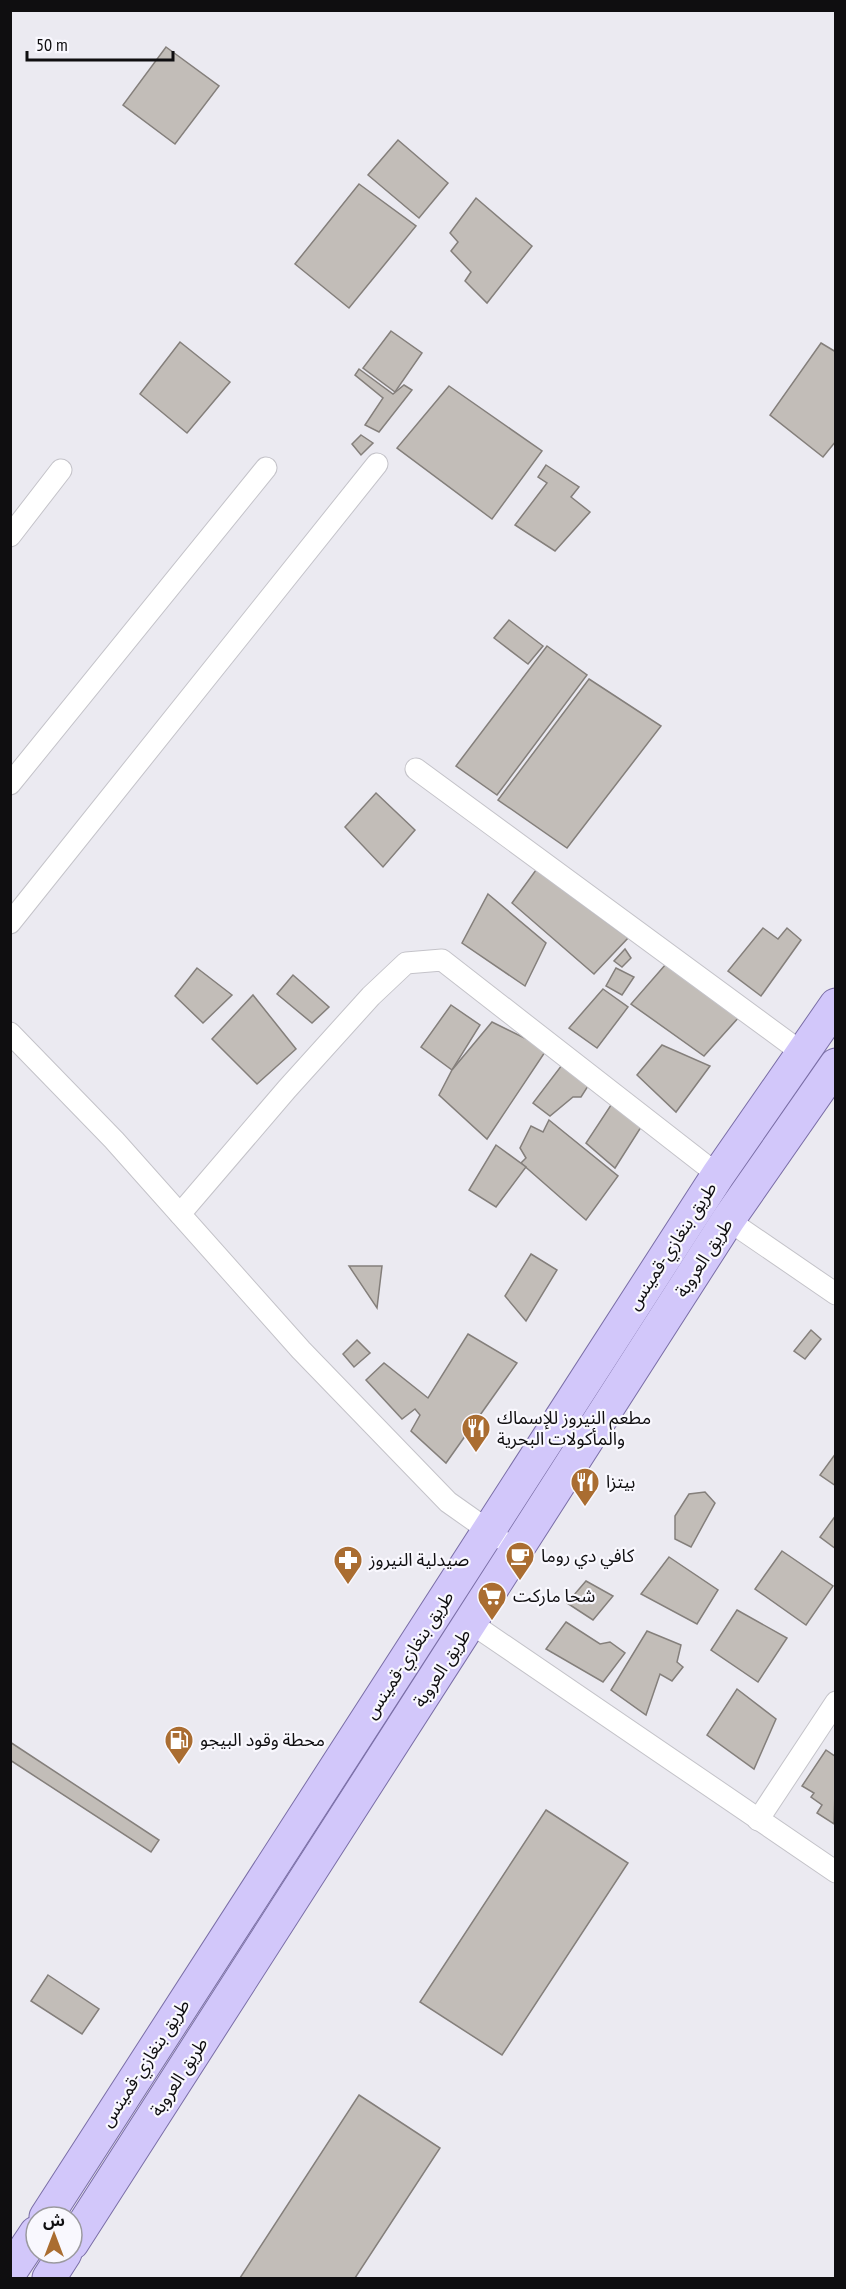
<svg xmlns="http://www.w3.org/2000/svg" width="846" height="2289" viewBox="0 0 846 2289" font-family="'PT Sans Narrow','Noto Sans Arabic',sans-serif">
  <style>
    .building { fill: #c2bdb8; stroke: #847f7b; stroke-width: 1.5 }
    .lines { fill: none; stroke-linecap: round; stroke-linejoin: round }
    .minor-casing { stroke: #c4c3c9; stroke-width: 23 }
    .primary-casing { stroke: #7a6ea6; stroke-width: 35 }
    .minor { stroke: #fff; stroke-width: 21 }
    .primary { stroke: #d2c7fa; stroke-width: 33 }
    .labels { text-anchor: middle; stroke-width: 4.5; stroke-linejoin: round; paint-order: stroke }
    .street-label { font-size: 18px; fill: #0f0e10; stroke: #f9f8fe }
    .poi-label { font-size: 18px; fill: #0f0e10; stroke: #f9f8fe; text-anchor: start }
  </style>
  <rect width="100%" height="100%" fill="#ebeaf1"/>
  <g class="building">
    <path d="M166,47L219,86L175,144L123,105Z"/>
    <path d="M398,140L448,183L419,218L368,175Z"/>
    <path d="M359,184L416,226L349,308L295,264Z"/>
    <path d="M476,198L532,246L487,303L465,281L471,272L451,251L458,242L450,233Z"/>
    <path d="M391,331L422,353L395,392L363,368Z"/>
    <path d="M180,342L230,382L187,433L140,394Z"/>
    <path d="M821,343L836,352V441L823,457L770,415Z"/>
    <path d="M359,369L393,394L404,385L412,390L379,432L365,425L383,398L355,375Z"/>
    <path d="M449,386L542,451L492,519L397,448Z"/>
    <path d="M361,435L373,443L361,455L352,444Z"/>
    <path d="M546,465L579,487L571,497L590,512L555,551L515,525L547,483L538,477Z"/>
    <path d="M509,620L543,646L528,664L494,638Z"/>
    <path d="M547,646L587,675L497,795L456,766Z"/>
    <path d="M589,679L661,726L567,848L498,800Z"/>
    <path d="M376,793L415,830L383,867L345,827Z"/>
    <path d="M536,870L628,938L594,974L512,903Z"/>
    <path d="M488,894L546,943L525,986L462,943Z"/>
    <path d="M763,928L778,939L787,928L801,940L761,996L728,971Z"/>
    <path d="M625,949L631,958L622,967L614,961Z"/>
    <path d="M666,964L739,1017L704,1056L631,1004Z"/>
    <path d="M197,968L232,995L203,1023L175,996Z"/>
    <path d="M616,968L634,977L622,995L606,986Z"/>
    <path d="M293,975L329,1007L312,1023L277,994Z"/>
    <path d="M603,989L628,1007L597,1048L569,1028Z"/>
    <path d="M253,995L296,1049L257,1084L212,1039Z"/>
    <path d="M451,1005L480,1025L452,1070L421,1047Z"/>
    <path d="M492,1022L547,1049L487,1139L439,1095L452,1070Z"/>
    <path d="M662,1045L710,1066L676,1112L637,1075Z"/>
    <path d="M565,1061L590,1083L581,1097H573L550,1116L533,1103Z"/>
    <path d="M613,1102L643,1124L615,1168L586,1143Z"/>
    <path d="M549,1120L618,1176L586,1220L521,1163L526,1158L520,1148L531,1126L543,1132Z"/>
    <path d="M496,1145L526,1167L496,1207L469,1190Z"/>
    <path d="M531,1254L557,1270L526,1321L505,1296Z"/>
    <path d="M349,1266H382L377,1308Z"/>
    <path d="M811,1330L821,1339L805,1359L794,1351Z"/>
    <path d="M468,1334L517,1363L446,1463L411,1431L420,1415L415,1409L402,1419L366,1380L384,1363L428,1398Z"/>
    <path d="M357,1340L370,1353L354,1367L343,1354Z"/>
    <path d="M836,1453L835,1468L836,1486L820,1475Z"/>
    <path d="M705,1492L715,1503L691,1547L675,1539V1516L689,1494Z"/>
    <path d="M836,1515V1549L820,1537Z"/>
    <path d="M782,1551L833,1586L806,1625L755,1589Z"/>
    <path d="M669,1557L718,1590L697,1624L641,1594Z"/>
    <path d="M586,1581L613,1596L593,1620L567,1603Z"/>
    <path d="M737,1610L787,1638L758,1682L711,1650Z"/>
    <path d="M566,1622L600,1644L610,1642L625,1653L603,1682L546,1649Z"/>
    <path d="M647,1631L681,1645L677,1662L683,1667L672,1681L660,1674L646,1715L611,1690Z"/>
    <path d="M737,1689L776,1719L754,1769L707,1735Z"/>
    <path d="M10,1742L159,1840L151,1852L10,1760Z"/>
    <path d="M826,1750L836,1757L834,1824L817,1813L822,1805L811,1797L814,1793L802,1786Z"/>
    <path d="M546,1810L628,1863L502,2055L420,2002Z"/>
    <path d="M48,1975L99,2009L82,2034L31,2001Z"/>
    <path d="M359,2095L440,2148L355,2278H240Z"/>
  </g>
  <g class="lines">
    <g class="minor-casing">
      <g id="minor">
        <path d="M10,536L61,470"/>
        <path d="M416,769L801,1052"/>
        <path d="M10,784L266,468"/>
        <path d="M10,923L377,464"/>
        <path d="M10,1033L114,1140L301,1350L448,1502L499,1538"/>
        <path d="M180,1214L287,1089L371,996L406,963L442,960L718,1175"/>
        <path d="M728,1220L836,1294"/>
        <path d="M471,1623L836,1872"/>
        <path d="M758,1820L836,1702"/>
      </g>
    </g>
    <g class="primary-casing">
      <g id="primary">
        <path d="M46,2217L718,1175L836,1005"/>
        <path d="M72,2243L728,1220L836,1065"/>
        <path d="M10,2272L36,2233"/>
        <path d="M49,2278L65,2253"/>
      </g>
    </g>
    <use href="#minor" class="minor"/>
    <use href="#primary" class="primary"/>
  </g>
  <defs>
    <g id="restaurant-pin" transform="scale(1.5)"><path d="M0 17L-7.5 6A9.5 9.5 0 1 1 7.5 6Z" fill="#aa6d31" stroke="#f9f8fe"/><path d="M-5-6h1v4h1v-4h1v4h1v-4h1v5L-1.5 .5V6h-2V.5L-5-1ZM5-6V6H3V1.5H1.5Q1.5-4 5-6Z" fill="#fff"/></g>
    <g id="cafe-pin" transform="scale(1.5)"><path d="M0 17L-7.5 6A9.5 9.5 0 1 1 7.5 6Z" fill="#aa6d31" stroke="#f9f8fe"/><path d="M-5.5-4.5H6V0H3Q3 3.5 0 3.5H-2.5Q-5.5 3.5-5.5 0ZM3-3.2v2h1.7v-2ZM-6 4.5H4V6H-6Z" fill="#fff"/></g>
    <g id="pharmacy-pin" transform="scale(1.5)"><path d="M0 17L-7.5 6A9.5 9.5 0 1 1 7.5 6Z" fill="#aa6d31" stroke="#f9f8fe"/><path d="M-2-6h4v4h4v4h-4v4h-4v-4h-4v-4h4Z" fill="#fff"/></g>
    <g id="supermarket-pin" transform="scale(1.5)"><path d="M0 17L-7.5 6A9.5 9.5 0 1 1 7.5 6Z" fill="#aa6d31" stroke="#f9f8fe"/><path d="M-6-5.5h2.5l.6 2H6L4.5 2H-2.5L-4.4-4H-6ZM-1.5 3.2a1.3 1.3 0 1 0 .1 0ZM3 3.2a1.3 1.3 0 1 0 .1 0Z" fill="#fff"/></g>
    <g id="fuel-pin" transform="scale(1.5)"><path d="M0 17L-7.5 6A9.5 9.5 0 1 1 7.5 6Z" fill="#aa6d31" stroke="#f9f8fe"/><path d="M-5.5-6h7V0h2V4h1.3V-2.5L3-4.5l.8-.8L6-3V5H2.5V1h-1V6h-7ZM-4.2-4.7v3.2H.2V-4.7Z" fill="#fff"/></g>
  </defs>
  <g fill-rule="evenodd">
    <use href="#restaurant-pin" x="476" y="1428"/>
    <use href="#restaurant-pin" x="585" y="1482"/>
    <use href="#cafe-pin" x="520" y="1556"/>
    <use href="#pharmacy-pin" x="348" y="1560"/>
    <use href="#supermarket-pin" x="492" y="1596"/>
    <use href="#fuel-pin" x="179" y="1740"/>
  </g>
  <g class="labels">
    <g class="street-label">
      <text transform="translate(672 1246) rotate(-57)" y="6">طريق بنغازي-قمينس</text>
      <text transform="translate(704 1258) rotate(-57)" y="6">طريق العروبة</text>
      <text transform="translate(409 1655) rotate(-57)" y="6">طريق بنغازي-قمينس</text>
      <text transform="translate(442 1668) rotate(-57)" y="6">طريق العروبة</text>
      <text transform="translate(145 2063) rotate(-57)" y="6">طريق بنغازي-قمينس</text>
      <text transform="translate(179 2077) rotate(-57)" y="6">طريق العروبة</text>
    </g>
    <g class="poi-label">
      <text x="497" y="1424">مطعم النيروز للإسماك<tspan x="497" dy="21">والمأكولات البحرية</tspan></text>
      <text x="606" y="1488">بيتزا</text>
      <text x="541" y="1562">كافي دي روما</text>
      <text x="369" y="1566">صيدلية النيروز</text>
      <text x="513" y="1602">شحا ماركت</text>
      <text x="200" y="1746">محطة وقود البيجو</text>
    </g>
  </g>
  <rect width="846" height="2289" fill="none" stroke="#0f0e10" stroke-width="24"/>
  <g transform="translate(54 2235)"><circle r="28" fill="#f9f8fe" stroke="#9b9a9f" stroke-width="1.5"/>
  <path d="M0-4.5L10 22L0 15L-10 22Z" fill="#aa6d31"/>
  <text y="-9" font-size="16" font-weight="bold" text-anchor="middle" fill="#0f0e10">ش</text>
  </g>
  <path d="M27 51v9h146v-9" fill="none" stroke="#0f0e10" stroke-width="3"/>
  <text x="36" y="51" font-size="18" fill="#0f0e10" stroke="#f9f8fe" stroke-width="4.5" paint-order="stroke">50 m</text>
</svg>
